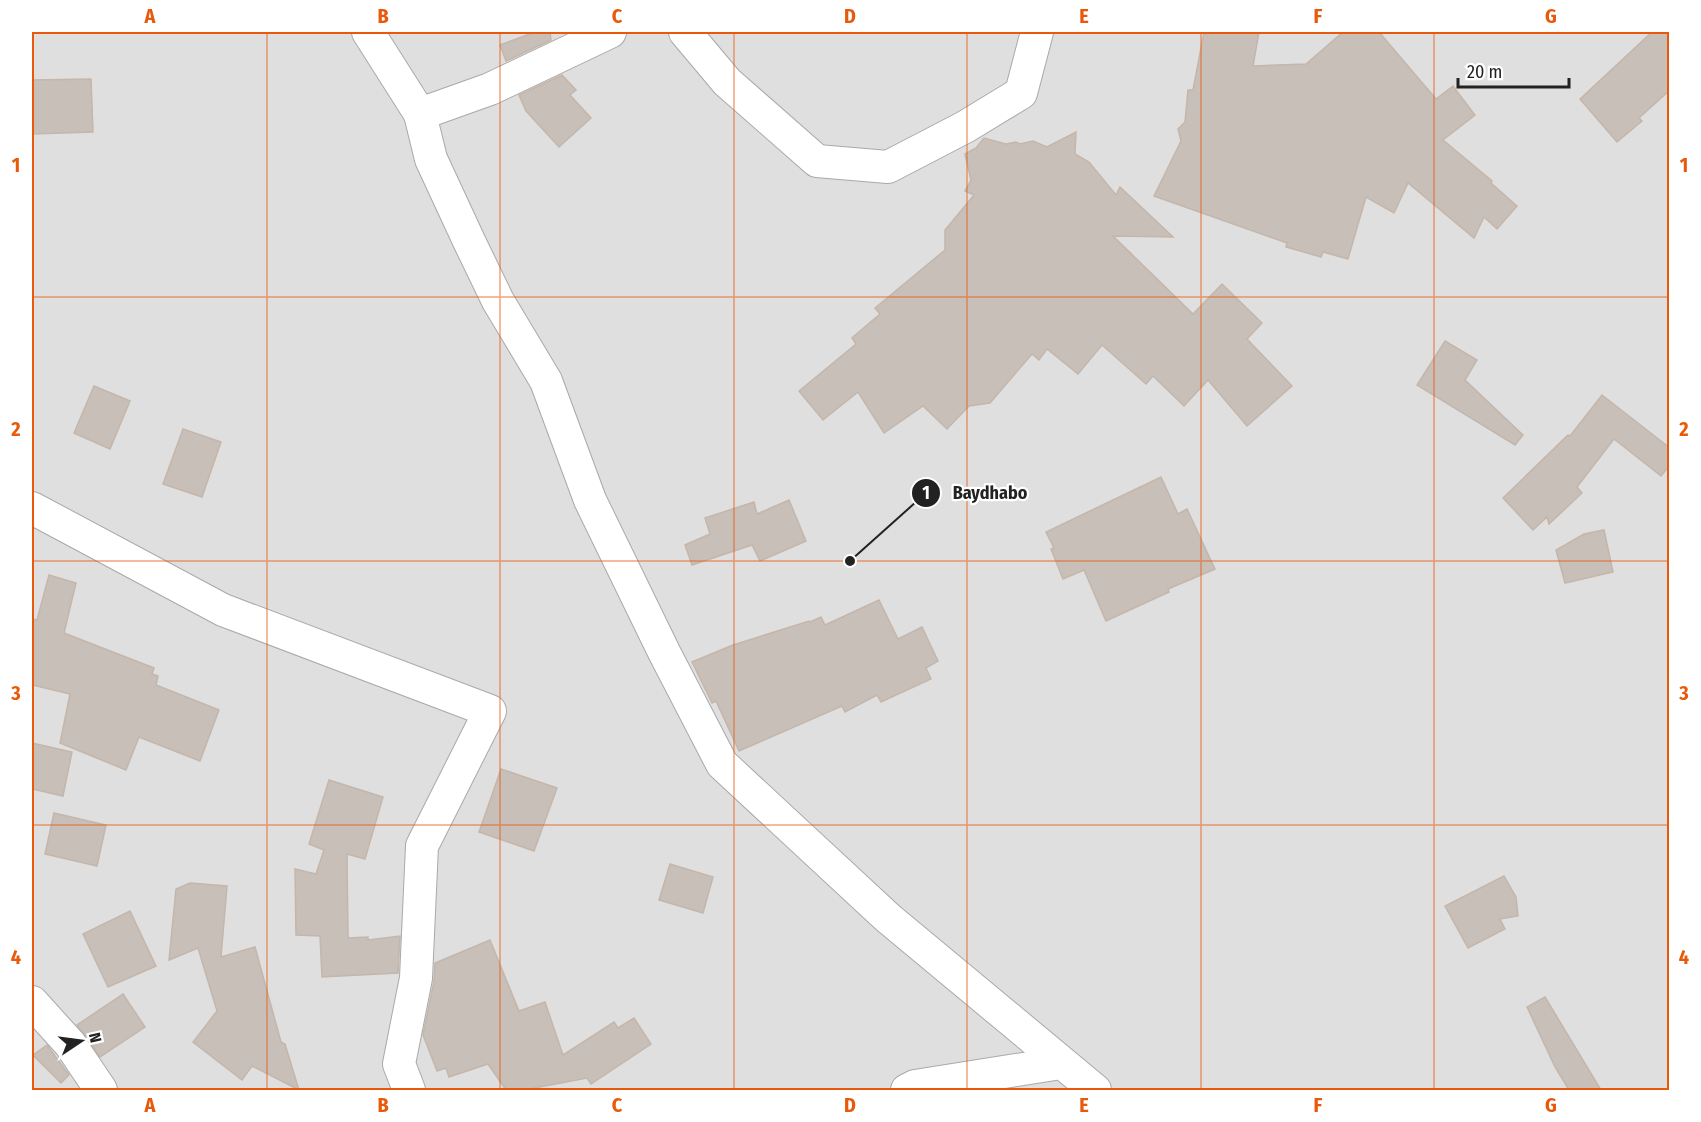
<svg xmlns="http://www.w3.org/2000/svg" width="1701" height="1122" viewBox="0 0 1701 1122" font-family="'Fira Sans Condensed',sans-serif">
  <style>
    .residential { fill: #e0dfdf }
    .building { fill: #c7bfb8; stroke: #c4b6ab; stroke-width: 1.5 }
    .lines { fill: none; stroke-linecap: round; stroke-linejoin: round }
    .street-casing { stroke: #a9a9a9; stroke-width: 34 }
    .street { stroke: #fff; stroke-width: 32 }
    .grid { fill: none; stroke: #e8590c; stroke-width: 1.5; stroke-opacity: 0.55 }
    .leader { fill: none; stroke: #222; stroke-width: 2 }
    .callout-dot { fill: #222; stroke: #fff; stroke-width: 2 }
    .mark-label { font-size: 18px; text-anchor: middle; font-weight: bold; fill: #fff }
    .callout-label { font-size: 18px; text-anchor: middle; font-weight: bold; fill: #222; stroke: #fff; stroke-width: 4.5; stroke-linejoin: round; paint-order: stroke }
    .neatline { fill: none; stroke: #e8590c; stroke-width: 2 }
    .grid-label { font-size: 20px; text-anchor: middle; font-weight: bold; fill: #e8590c }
  </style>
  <rect width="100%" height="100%" fill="#f2efe9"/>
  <rect class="residential" x="32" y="32" width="1637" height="1058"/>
  <g class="building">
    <path d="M535,32H550L551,40L506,61L500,45Z"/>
    <path d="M1204,32H1259L1253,66L1306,64L1343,32H1379L1436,99L1453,86L1475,115L1443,140L1492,181L1491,183L1517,206L1497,229L1484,217L1474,238L1408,183L1394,213L1366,197L1348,259L1323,252L1321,257L1286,247L1287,243L1154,196L1181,141L1178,129L1185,122L1188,90H1193Z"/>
    <path d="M1652,32H1670V90L1639,118L1642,121L1617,142L1580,99Z"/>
    <path d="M562,75L576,90L570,95L591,118L559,147L526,111L519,95Z"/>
    <path d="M91,79L93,132L32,134V80Z"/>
    <path d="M1076,132L1075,154L1089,162L1116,195L1120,187L1173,237L1113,236L1193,314L1222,284L1262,323L1247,339L1292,386L1247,426L1208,380L1184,406L1153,376L1146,384L1102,345L1078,374L1047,349L1039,360L1032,354L990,403L969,406L947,429L923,406L884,433L858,392L823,420L799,391L856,344L852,338L880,314L875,308L945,250V230L974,195L965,191L971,180L965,154L976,148L984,138L1006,144L1016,142L1020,144L1033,141L1047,147Z"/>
    <path d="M1445,341L1477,360L1465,380L1523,435L1515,445L1417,385Z"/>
    <path d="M94,386L130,401L110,449L74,433Z"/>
    <path d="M1602,395L1670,448V465L1661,476L1614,439L1577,487L1582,493L1549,524L1547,517L1533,530L1503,498L1568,435L1570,436Z"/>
    <path d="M183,429L221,442L202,497L163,484Z"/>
    <path d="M1161,477L1178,514L1187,509L1215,569L1168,589L1169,592L1106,621L1084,570L1063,579L1051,549L1054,548L1046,532Z"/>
    <path d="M789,500L806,541L760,561L752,545L692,565L685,545L710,534L705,518L754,502L757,514Z"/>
    <path d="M1604,530L1613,572L1565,583L1556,550L1584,534Z"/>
    <path d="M49,575L76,583L64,633L154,668L152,674L158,676L156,685L219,710L200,761L139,737L126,770L60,743L70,694L32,685V619L37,620Z"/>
    <path d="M879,600L898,639L922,627L938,661L926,668L931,679L881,702L877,695L845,712L842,706L739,751L716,701L712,703L692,662L733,645L809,621L810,622L821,617L825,625Z"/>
    <path d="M32,743L72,752L63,796L32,789Z"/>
    <path d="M501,769L557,788L534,851L479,832Z"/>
    <path d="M329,780L383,797L365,859L347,854L348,938L368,937V940L400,936L398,973L322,977L320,936L296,935L295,869L316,874L324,850L309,844Z"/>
    <path d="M54,813L106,825L97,866L45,854Z"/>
    <path d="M670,864L713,877L703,913L659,900Z"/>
    <path d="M1504,876L1516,897L1518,916L1500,919L1505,929L1468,948L1445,906Z"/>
    <path d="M190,883L227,886L221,957L255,947L281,1042L285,1044L299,1090L252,1066L242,1080L193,1042L217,1011L198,948L169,960L176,889Z"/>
    <path d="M130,911L156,966L108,987L83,934Z"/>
    <path d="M490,940L519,1011L545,1002L563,1055L614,1022L618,1028L634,1018L651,1044L591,1084L587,1078L524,1090H506L488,1064L449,1077L446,1068L437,1071L423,1035L434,981L435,963Z"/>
    <path d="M123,994L145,1027L100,1057L77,1025Z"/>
    <path d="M1545,997L1601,1090H1569L1555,1067L1527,1007Z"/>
    <path d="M47,1045L69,1075L61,1083L33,1055Z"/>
  </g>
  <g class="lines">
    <g class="street-casing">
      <g id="street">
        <path d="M368,32L420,114L431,159L469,241L498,301L546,381L590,500L664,652L722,764L888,918L1095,1090"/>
        <path d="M685,32L727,82L817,161L888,167L965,127L1021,93L1037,32"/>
        <path d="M420,114L490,89L610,32"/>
        <path d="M32,508L223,610L490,711L422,846L416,978L399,1064L409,1090"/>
        <path d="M32,1002L70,1044L101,1090"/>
        <path d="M907,1090L915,1086L1061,1063"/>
      </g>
    </g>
    <use href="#street" class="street"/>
  </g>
  <path class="grid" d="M267,32V1090M500,32V1090M734,32V1090M967,32V1090M1201,32V1090M1434,32V1090M32,297H1670M32,561H1670M32,825H1670"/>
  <path class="leader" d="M850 561L926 493"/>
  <g class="callout-dot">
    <circle cx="850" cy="561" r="6"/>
    <circle cx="926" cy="493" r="15"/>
  </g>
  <g class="mark-label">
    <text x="926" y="499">1</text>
  </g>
  <g class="callout-label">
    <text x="990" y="499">Baydhabo</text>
  </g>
  <rect width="1701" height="1122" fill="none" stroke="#ffffff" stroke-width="66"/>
  <g transform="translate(81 1041) rotate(77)" stroke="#ffffff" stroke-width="4.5" paint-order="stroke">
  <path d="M0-4.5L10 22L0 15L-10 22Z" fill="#222222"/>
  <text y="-9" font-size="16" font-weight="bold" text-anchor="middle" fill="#222222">N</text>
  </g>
  <path d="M1458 78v9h111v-9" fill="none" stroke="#222222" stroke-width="3"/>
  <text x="1467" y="78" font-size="18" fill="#222222" stroke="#ffffff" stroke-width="4.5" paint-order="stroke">20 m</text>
  <rect x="33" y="33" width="1635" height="1056" class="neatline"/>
  <g class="grid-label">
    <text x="150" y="23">A</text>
    <text x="383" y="23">B</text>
    <text x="617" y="23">C</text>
    <text x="850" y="23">D</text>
    <text x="1084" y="23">E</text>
    <text x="1318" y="23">F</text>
    <text x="1551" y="23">G</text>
    <text x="16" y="172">1</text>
    <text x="1684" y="172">1</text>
    <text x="16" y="436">2</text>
    <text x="1684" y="436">2</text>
    <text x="16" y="700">3</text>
    <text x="1684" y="700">3</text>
    <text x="16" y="964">4</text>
    <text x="1684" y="964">4</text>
    <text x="150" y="1112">A</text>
    <text x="383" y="1112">B</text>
    <text x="617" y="1112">C</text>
    <text x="850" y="1112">D</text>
    <text x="1084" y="1112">E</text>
    <text x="1318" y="1112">F</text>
    <text x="1551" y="1112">G</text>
  </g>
</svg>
